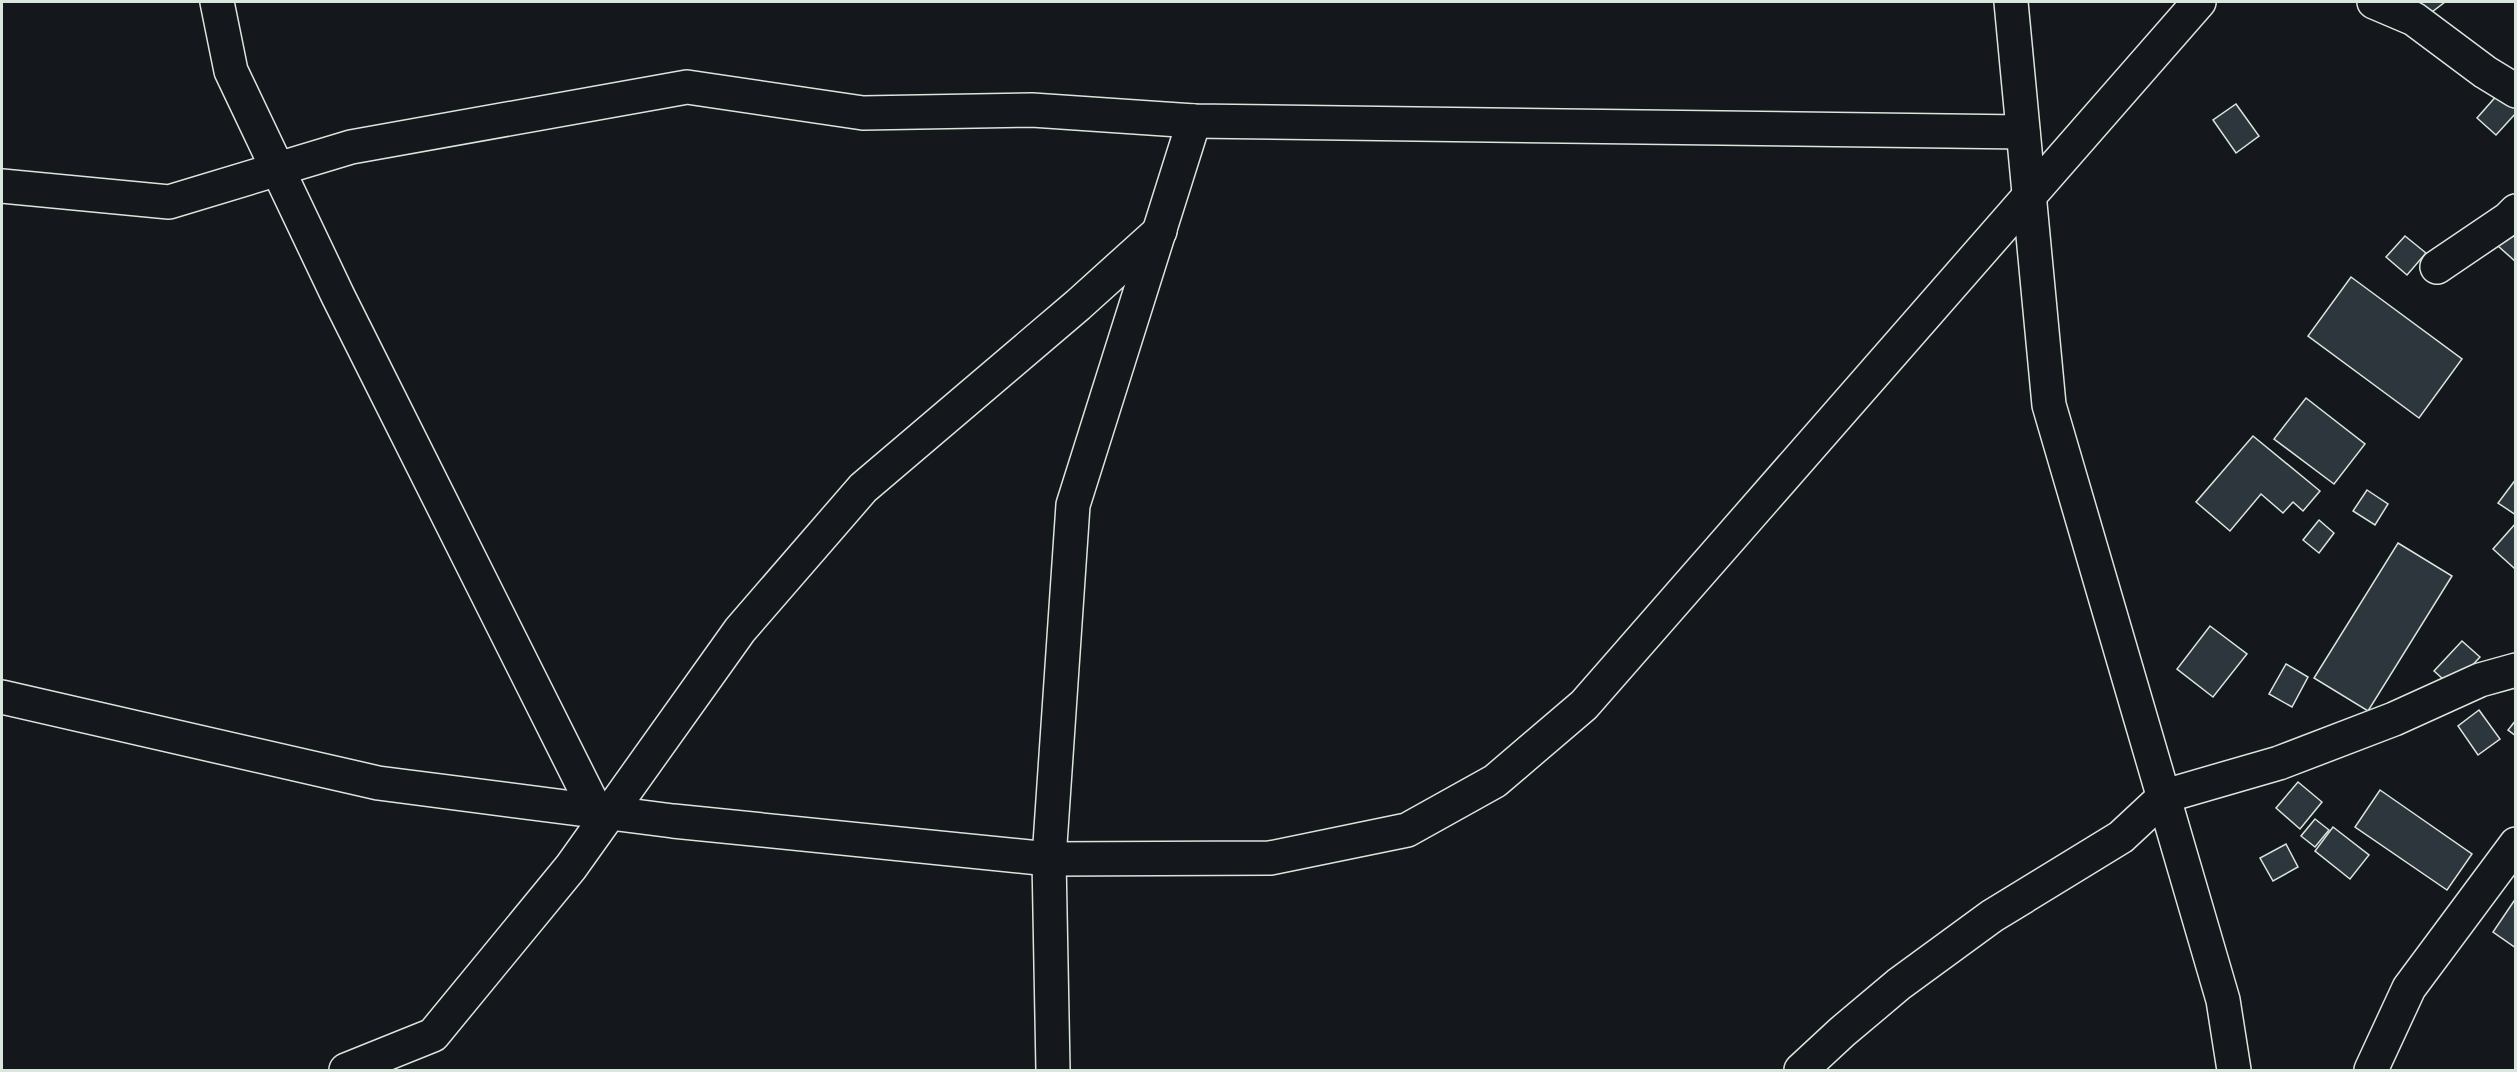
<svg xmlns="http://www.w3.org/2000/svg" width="2517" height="1072" viewBox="0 0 2517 1072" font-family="Jost,sans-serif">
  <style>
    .building { fill: #2c363c; stroke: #d8e6dc; stroke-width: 1.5 }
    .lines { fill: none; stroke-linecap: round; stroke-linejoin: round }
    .minor-casing { stroke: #d8e6dc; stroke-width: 36 }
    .minor { stroke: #14181c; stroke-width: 33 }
  </style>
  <rect width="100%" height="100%" fill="#14181c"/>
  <g class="building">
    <path d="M2416,2H2445L2428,15Z"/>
    <path d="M2499,93L2516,107V113L2496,135L2477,118Z"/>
    <path d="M2236,104L2259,136L2236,153L2213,120Z"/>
    <path d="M2516,228V262L2498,246Z"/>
    <path d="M2405,236L2426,253L2407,275L2386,257Z"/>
    <path d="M2351,277L2462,359L2419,418L2308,336Z"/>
    <path d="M2306,398L2365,444L2334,484L2274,439Z"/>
    <path d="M2253,436L2320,491L2303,511L2293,502L2283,513L2261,494L2230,531L2196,502Z"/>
    <path d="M2516,479V515L2498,503Z"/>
    <path d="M2367,490L2388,504L2375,525L2353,511Z"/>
    <path d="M2319,520L2334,533L2319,553L2303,540Z"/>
    <path d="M2516,523V566L2514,568L2493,549Z"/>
    <path d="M2398,543L2452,576L2368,711L2314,678Z"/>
    <path d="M2210,626L2247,654L2213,697L2177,669Z"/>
    <path d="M2462,641L2480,657L2452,687L2434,671Z"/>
    <path d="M2286,664L2308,677L2292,707L2269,694Z"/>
    <path d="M2479,710L2500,739L2478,755L2458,726Z"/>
    <path d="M2516,720V736L2508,730Z"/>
    <path d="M2298,782L2322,802L2300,829L2276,808Z"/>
    <path d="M2380,790L2472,854L2447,890L2355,827Z"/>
    <path d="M2315,819L2329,830L2315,847L2301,836Z"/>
    <path d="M2333,827L2369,855L2350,879L2315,851Z"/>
    <path d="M2286,844L2298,867L2273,881L2260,858Z"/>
    <path d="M2516,898V948L2493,932Z"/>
  </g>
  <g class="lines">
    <g class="minor-casing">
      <g id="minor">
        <path d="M217,2L231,71L338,296L596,811"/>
        <path d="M2011,2L2049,405L2223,1000L2234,1070"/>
        <path d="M2374,2L2414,19L2485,72L2516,91"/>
        <path d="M2,186L169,202L351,147L687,87L863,113L1032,110L1194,121L2023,132"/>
        <path d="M2437,267L2508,219L2516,211"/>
        <path d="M2,697L378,783L673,821L1049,859L1270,858L1407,830L1495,781L1584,705L2199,2"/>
        <path d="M346,1070L433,1035L571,867L740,630L863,488L1078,305L1160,231"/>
        <path d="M1053,1070L1049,859L1073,505L1194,121"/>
        <path d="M1801,1070L1842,1032L1899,984L1992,916L2121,837L2165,796L2279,763L2394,719L2480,680L2516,670"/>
        <path d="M2371,1070L2409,988L2516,844"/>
      </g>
    </g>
    <use href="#minor" class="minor"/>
  </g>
  <rect width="2517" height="1072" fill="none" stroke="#d8e6dc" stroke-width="6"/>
</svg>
